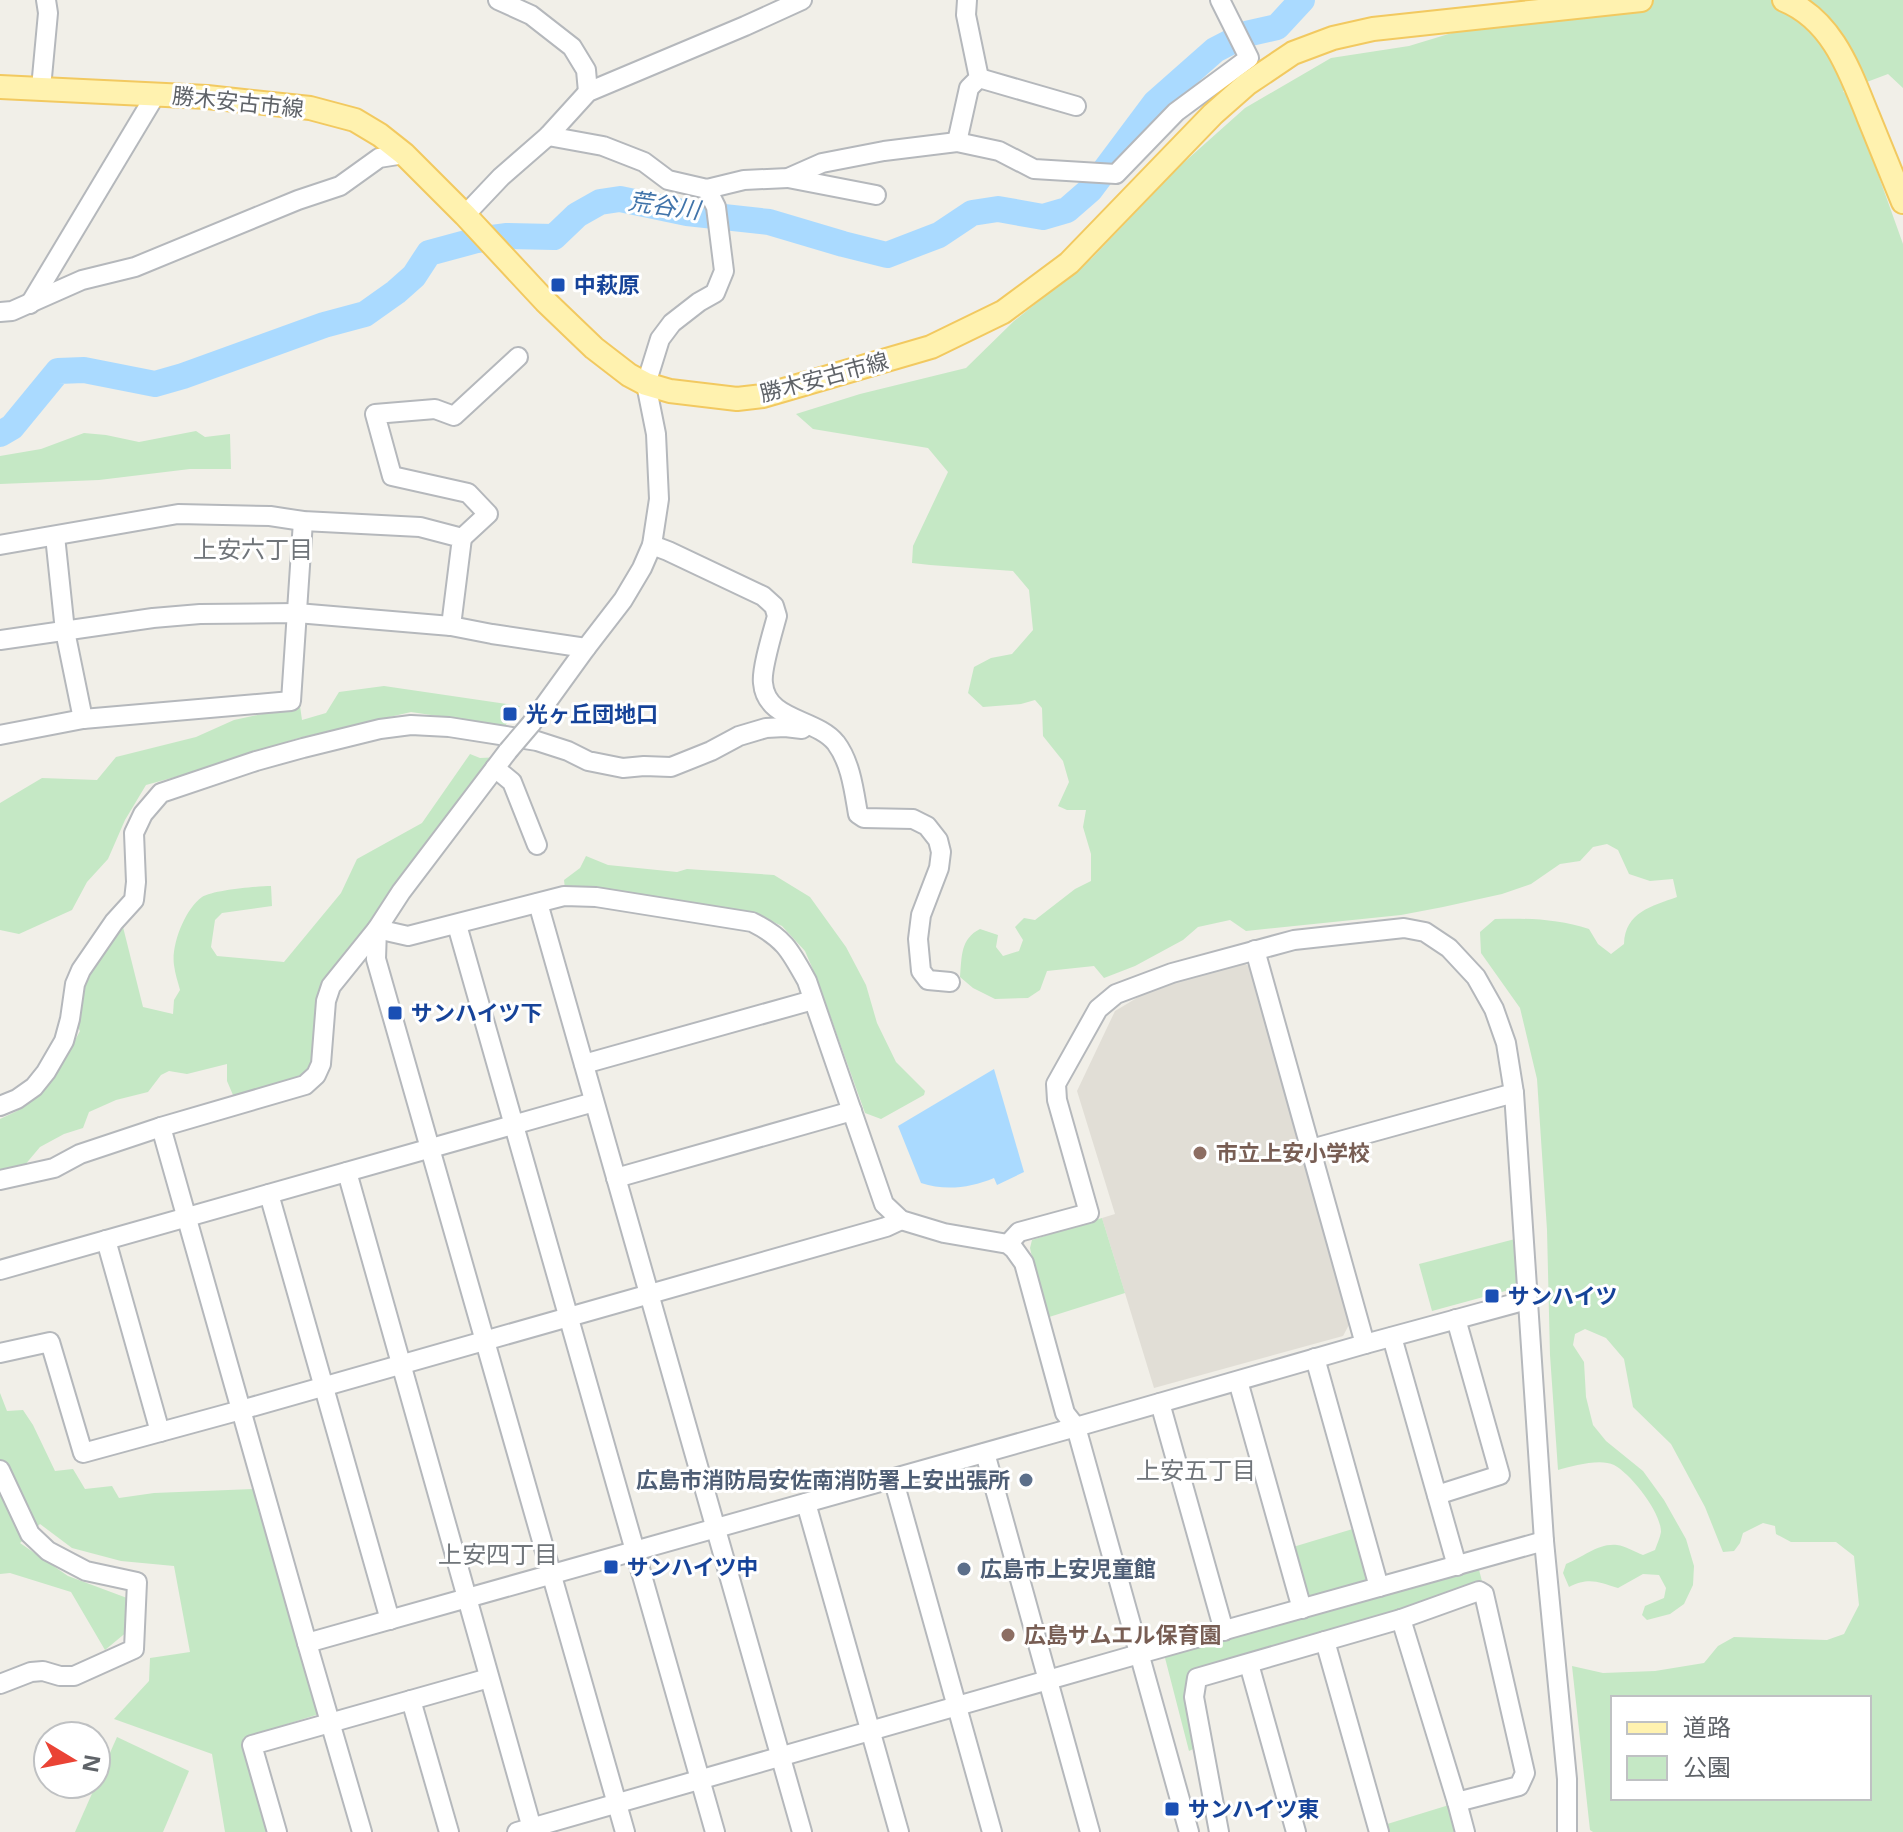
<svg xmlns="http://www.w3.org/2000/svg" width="1903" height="1832" viewBox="0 0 1903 1832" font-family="'Open Sans','Noto Sans JP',sans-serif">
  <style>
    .education { fill: #e1ded6 }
    .green { fill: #c5e8c5; fill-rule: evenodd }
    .water { fill: #aadaff }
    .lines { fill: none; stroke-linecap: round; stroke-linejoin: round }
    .river { stroke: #aadaff; stroke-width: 26 }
    .minor-casing { stroke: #b5b8bc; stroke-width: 22 }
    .major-casing { stroke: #f2c960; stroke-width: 26 }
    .minor { stroke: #fff; stroke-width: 18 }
    .major { stroke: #fff2af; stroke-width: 22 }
    .minor-bridge-casing { stroke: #b5b8bc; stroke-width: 22; stroke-linecap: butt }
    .minor-bridge { stroke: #fff; stroke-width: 18 }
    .transit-dot { fill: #1a4fb4; stroke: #fff; stroke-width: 3 }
    .education-dot { fill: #8d6e63; stroke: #fff; stroke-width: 3 }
    .service-dot { fill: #5c6f8a; stroke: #fff; stroke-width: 3 }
    .labels { text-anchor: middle; stroke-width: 6; stroke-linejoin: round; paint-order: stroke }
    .street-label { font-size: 22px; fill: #5f6368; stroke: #fff }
    .transit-label { font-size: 22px; font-weight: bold; fill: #164399; stroke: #fff; text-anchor: start }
    .education-label { font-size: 22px; font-weight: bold; fill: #785e54; stroke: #fff; text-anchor: start }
    .service-label { font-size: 22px; font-weight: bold; fill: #4e5e75; stroke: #fff; text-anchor: end }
    .water-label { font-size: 24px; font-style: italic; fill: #4174aa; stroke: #fff }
    .neighbourhood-label { font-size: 24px; fill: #70757a; stroke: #fff }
  </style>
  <rect width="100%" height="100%" fill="#f1efe8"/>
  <path class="education" d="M1241,962L1251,967L1351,1321L1343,1336L1154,1388L1102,1218L1115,1214L1077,1091L1115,1011L1150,990L1179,979Z"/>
  <g class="green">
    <path d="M1561,0H1903V88L1888,74L1843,91L1853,104L1903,244V1832H1593L1590,1830L1572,1666L1603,1673L1655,1671L1704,1663L1718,1646L1734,1637L1827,1640L1844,1634L1859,1605L1854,1556L1836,1542H1791L1776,1534L1775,1526L1763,1523L1743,1533L1740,1543L1734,1551L1723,1552L1705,1507L1671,1444L1633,1407L1624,1359L1606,1338L1585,1329L1575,1334L1573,1345L1584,1362L1586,1397L1593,1425L1606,1441L1643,1471L1664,1500L1686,1539L1694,1566L1693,1585L1684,1604L1670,1614L1647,1620L1642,1615L1645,1606L1664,1598L1666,1588L1659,1575L1643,1574L1618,1588C1598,1582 1589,1577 1569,1587L1563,1573L1566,1564C1582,1558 1598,1543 1617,1545C1625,1546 1635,1552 1643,1555L1655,1550C1657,1544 1660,1538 1661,1532C1661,1512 1631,1474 1614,1465C1600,1458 1573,1466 1558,1470L1550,1355L1547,1230L1537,1079L1520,1008L1481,953L1480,932L1495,919C1528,918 1558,919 1589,929L1598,944L1611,954L1624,944C1625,912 1652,906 1677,897L1673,879L1650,881L1629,874L1618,850L1607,844L1593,847L1580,861L1560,864L1531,884L1502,894L1443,907L1401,915L1246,931L1230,920L1198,927L1183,940L1135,966L1104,978L1094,966L1047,971L1040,990L1028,998L995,999L973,988L960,977C962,957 960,939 980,929L998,935L996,947L1003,956L1019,951L1023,940L1015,927L1024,918L1035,920L1075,889L1091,881V854L1083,827L1086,810H1067L1058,806L1069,782L1063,761L1043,736L1042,708L1035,700L1021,704L983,707L968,693L974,667L991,658L1012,654L1033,630L1029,590L1013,571L930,565L912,563L913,546L948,472L928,448L813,429L796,414L860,394L966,368L1014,321L1092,258L1180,166L1245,108L1331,58L1409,46ZM1613,1698H1869V1798H1742L1737,1800L1724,1798H1613Z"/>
    <path d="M196,431L205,437L230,434L231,469H190L99,480L0,484V456L41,449L84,433L106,435L139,442Z"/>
    <path d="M384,686L520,706L505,726L411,712L295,739L222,764L146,785L125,820L108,859L87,882L72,910L19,934L0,930V803L42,778L97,780L116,757L196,737L234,720L300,706L302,720L326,713L339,692Z"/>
    <path d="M470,754L480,758L502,757L325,984L312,1072L302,1082L233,1095L227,1081V1064L187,1074L169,1071L161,1075L148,1092L116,1100L89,1112L83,1128L64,1134L40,1147L24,1166L0,1170V1119L17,1111L38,1092L60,1057L73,1044L80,1031L75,1022L80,982L122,923L143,1007L173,1014L174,1000L180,990C178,982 175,974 174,965C171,945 185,909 202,897C213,890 257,886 271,886L272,906L222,913L215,920L211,947L217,956L284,962L341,893L357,859L422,823Z"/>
    <path d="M586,856L608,865L677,872L687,869L774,875L810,897L846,947L866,985L877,1023L896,1062L925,1091L924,1095L881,1119L865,1113L817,979L805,951L782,926L753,913L595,890L565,889L564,880L580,868Z"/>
    <path d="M1102,1218L1125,1293L1046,1318L1030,1248L1032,1240Z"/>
    <path d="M1515,1239L1517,1282L1509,1290L1432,1311L1419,1264Z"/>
    <path d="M0,1393L7,1411L23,1410L33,1425L55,1471L73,1469L85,1489L112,1486L119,1498L154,1493L253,1489L319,1714L243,1738L270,1832H225L212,1754L114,1719L149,1681L150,1658L190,1652L174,1566L121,1561L72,1548L40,1524L20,1543L68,1576L127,1598L128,1631L105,1650L71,1592L10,1573L0,1574Z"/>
    <path d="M1356,1528L1368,1575L1364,1584L1313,1598L1306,1594L1293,1547Z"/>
    <path d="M1478,1566L1483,1585L1194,1672L1200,1746L1189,1751L1164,1654Z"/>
    <path d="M117,1737L189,1771L163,1832H75Z"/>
    <path d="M1449,1805L1457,1832H1386L1384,1825Z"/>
  </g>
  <path class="water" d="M994,1069L1024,1172L997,1185L994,1178C970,1188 945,1191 921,1183L898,1126Z"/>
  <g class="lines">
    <path class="river" d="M0,434L12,427L58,371L84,370L155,384L183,376L324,325L365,314L396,292L414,276L429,253L477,240L507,236L554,237L577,215L600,202L620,199L687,213L769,222L843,244L887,255L939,235L972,213L998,209L1043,217L1067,210L1090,190L1155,103L1215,50L1246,34L1277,27L1302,0"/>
    <g class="minor-casing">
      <g id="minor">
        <path d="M498,0L531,15L572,47L586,70L588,92"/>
        <path d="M979,78L1076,106"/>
        <path d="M41,88L48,13L46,0"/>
        <path d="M548,136L603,146L644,162L668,180L707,189L744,180L788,178L822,163L884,151L957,142L999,151L1034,169L1116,174L1176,112L1249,58L1220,0"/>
        <path d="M957,142L969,88L979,78L966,15L967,0"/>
        <path d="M788,178L876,195"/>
        <path d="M465,215L501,177L548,136L588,92L745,26L802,0"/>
        <path d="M30,304L156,94"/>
        <path d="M0,312L12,311L82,280L135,267L298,200L340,186L379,158L404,154"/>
        <path d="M55,536L65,631L83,719"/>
        <path d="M462,538L488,514L468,493L392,476L375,414L435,409L454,416L518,357"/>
        <path d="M0,545L178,514L270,516L303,521L420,527L462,538L451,626"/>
        <path d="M652,545L668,551L763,596L774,606L777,616C773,631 761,670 763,683C766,721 816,718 836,743C851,763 854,791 858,814L864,818L913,819L927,826L938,840L941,852L939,868L921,915L918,939L921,971L928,980L950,982"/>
        <path d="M0,640L153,618L200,614L297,613L451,626L492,634L586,648"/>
        <path d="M531,724L586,648L623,600L642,568L652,545L659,499L656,434L646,384L660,339L672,323L699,302L715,293L724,271L716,207L707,189"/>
        <path d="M0,735L83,719L291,701L303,521"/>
        <path d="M508,751L401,892L377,929L376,959L625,1832"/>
        <path d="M495,768L512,782L537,845"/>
        <path d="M538,903L802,1832"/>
        <path d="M457,925L715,1832"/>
        <path d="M1255,950L1365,1344"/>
        <path d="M584,1064L813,1000"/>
        <path d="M0,1106L17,1099L34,1087L46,1072L64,1041L70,1019L75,984L81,970L114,922L134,900L136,882L134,833L143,814L161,793L256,761L303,748L380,729L411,725L449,727L537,741L568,751L588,761L623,768L644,766L671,767L711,751L739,736L766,728L785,727L802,729L807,725"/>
        <path d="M161,1127L307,1643L362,1832"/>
        <path d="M1311,1149L1514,1093"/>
        <path d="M347,1172L533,1832"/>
        <path d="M616,1178L852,1111"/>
        <path d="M0,1180L54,1168L80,1154L161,1127L305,1085L316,1075L321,1064L326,1001L331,986L377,929L408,936L564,896L596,897L752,922C784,938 790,950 807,981L884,1204L901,1220L944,1233L1008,1244L1014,1249L1024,1263L1065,1413L1076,1427L1189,1832"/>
        <path d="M269,1194L390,1620"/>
        <path d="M106,1240L160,1432"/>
        <path d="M1008,1244L1019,1232L1089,1213L1057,1100L1056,1084L1098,1009L1116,994L1172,973L1294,940L1404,928L1425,932L1449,948L1476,977L1494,1009L1506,1043L1514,1093L1544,1541L1567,1779V1832"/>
        <path d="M0,1270L594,1102"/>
        <path d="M1392,1337L1457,1566"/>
        <path d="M0,1353L50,1342L83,1453L241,1410L886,1227L901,1220"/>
        <path d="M1315,1358L1379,1587"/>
        <path d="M1238,1381L1302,1609"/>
        <path d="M1160,1403L1224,1631"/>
        <path d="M985,1453L1090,1832"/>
        <path d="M0,1470L30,1534L48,1551L86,1571L137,1582L134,1649L74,1676H60L43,1671L31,1672L0,1684"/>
        <path d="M893,1478L992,1832"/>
        <path d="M1437,1495L1500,1475L1456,1319"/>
        <path d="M806,1503L899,1832"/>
        <path d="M1401,1619L1457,1802"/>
        <path d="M1325,1641L1379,1832"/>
        <path d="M307,1643L1076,1427L1365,1344L1527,1300"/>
        <path d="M1249,1664L1296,1832"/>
        <path d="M411,1700L449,1832"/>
        <path d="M277,1832L252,1745L489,1678"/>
        <path d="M517,1832L1139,1654L1544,1541"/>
        <path d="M1219,1832L1194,1697L1197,1678L1401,1619L1479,1591L1484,1594L1525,1773L1519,1786L1457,1802L1465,1832"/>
      </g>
    </g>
    <g class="major-casing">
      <g id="major">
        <path d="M1784,0C1833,20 1850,72 1868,116C1880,145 1891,173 1903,202"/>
        <path d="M0,87L207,97L310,108L355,120L380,135L404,154L465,215L545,301L594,348L629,375L646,384L670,391L737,399L763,396L931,347L1003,312L1069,263L1213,114L1247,84L1293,53L1333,38L1373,29L1641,0"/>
      </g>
    </g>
    <use href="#minor" class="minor"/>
    <use href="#major" class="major"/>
    <g class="minor-bridge-casing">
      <path id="minor-bridge" d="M508,751L531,724"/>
    </g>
    <use href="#minor-bridge" class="minor-bridge"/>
  </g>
  <g class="transit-dot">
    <rect x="550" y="277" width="16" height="16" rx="4"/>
    <rect x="502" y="706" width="16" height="16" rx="4"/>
    <rect x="387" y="1005" width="16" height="16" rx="4"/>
    <rect x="1484" y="1288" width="16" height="16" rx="4"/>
    <rect x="603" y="1559" width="16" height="16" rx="4"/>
    <rect x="1164" y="1801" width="16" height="16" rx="4"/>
  </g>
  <g class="education-dot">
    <circle cx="1200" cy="1153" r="8"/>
    <circle cx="1008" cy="1635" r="8"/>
  </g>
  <g class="service-dot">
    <circle cx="1026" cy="1480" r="8"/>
    <circle cx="964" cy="1569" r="8"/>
  </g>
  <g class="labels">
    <g class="street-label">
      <text transform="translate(238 102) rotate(6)" y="8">勝木安古市線</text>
      <text transform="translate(824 377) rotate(-15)" y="8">勝木安古市線</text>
    </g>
    <g class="transit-label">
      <text x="574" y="293">中萩原</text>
      <text x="526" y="722">光ヶ丘団地口</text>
      <text x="411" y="1021">サンハイツ下</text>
      <text x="1508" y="1304">サンハイツ</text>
      <text x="627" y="1575">サンハイツ中</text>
      <text x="1188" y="1817">サンハイツ東</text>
    </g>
    <g class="education-label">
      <text x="1216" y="1161">市立上安小学校</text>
      <text x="1024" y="1643">広島サムエル保育園</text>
    </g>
    <g class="service-label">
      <text x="1010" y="1488">広島市消防局安佐南消防署上安出張所</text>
      <text x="980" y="1577" text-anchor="start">広島市上安児童館</text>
    </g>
    <g class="water-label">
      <text transform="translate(664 206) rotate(8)" y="8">荒谷川</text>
    </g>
    <g class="neighbourhood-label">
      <text x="253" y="558">上安六丁目</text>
      <text x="1196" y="1479">上安五丁目</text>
      <text x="498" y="1563">上安四丁目</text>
    </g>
  </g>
  <rect x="1611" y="1696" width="260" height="104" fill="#ffffff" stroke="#bfc1c3" stroke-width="2"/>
  <rect x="1627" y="1722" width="40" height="12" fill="#fff2af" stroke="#bfc1c3" stroke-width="2"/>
  <text x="1683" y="1736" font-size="24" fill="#5f6368">道路</text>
  <rect x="1627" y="1756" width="40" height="24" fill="#c5e8c5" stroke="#bfc1c3" stroke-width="2"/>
  <text x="1683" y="1776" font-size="24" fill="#5f6368">公園</text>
  <g transform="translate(72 1760) rotate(100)"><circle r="38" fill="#ffffff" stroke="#bfc1c3" stroke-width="2"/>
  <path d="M0-6L14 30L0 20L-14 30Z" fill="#ea4335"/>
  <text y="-12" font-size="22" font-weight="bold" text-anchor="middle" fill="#5f6368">N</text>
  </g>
</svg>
